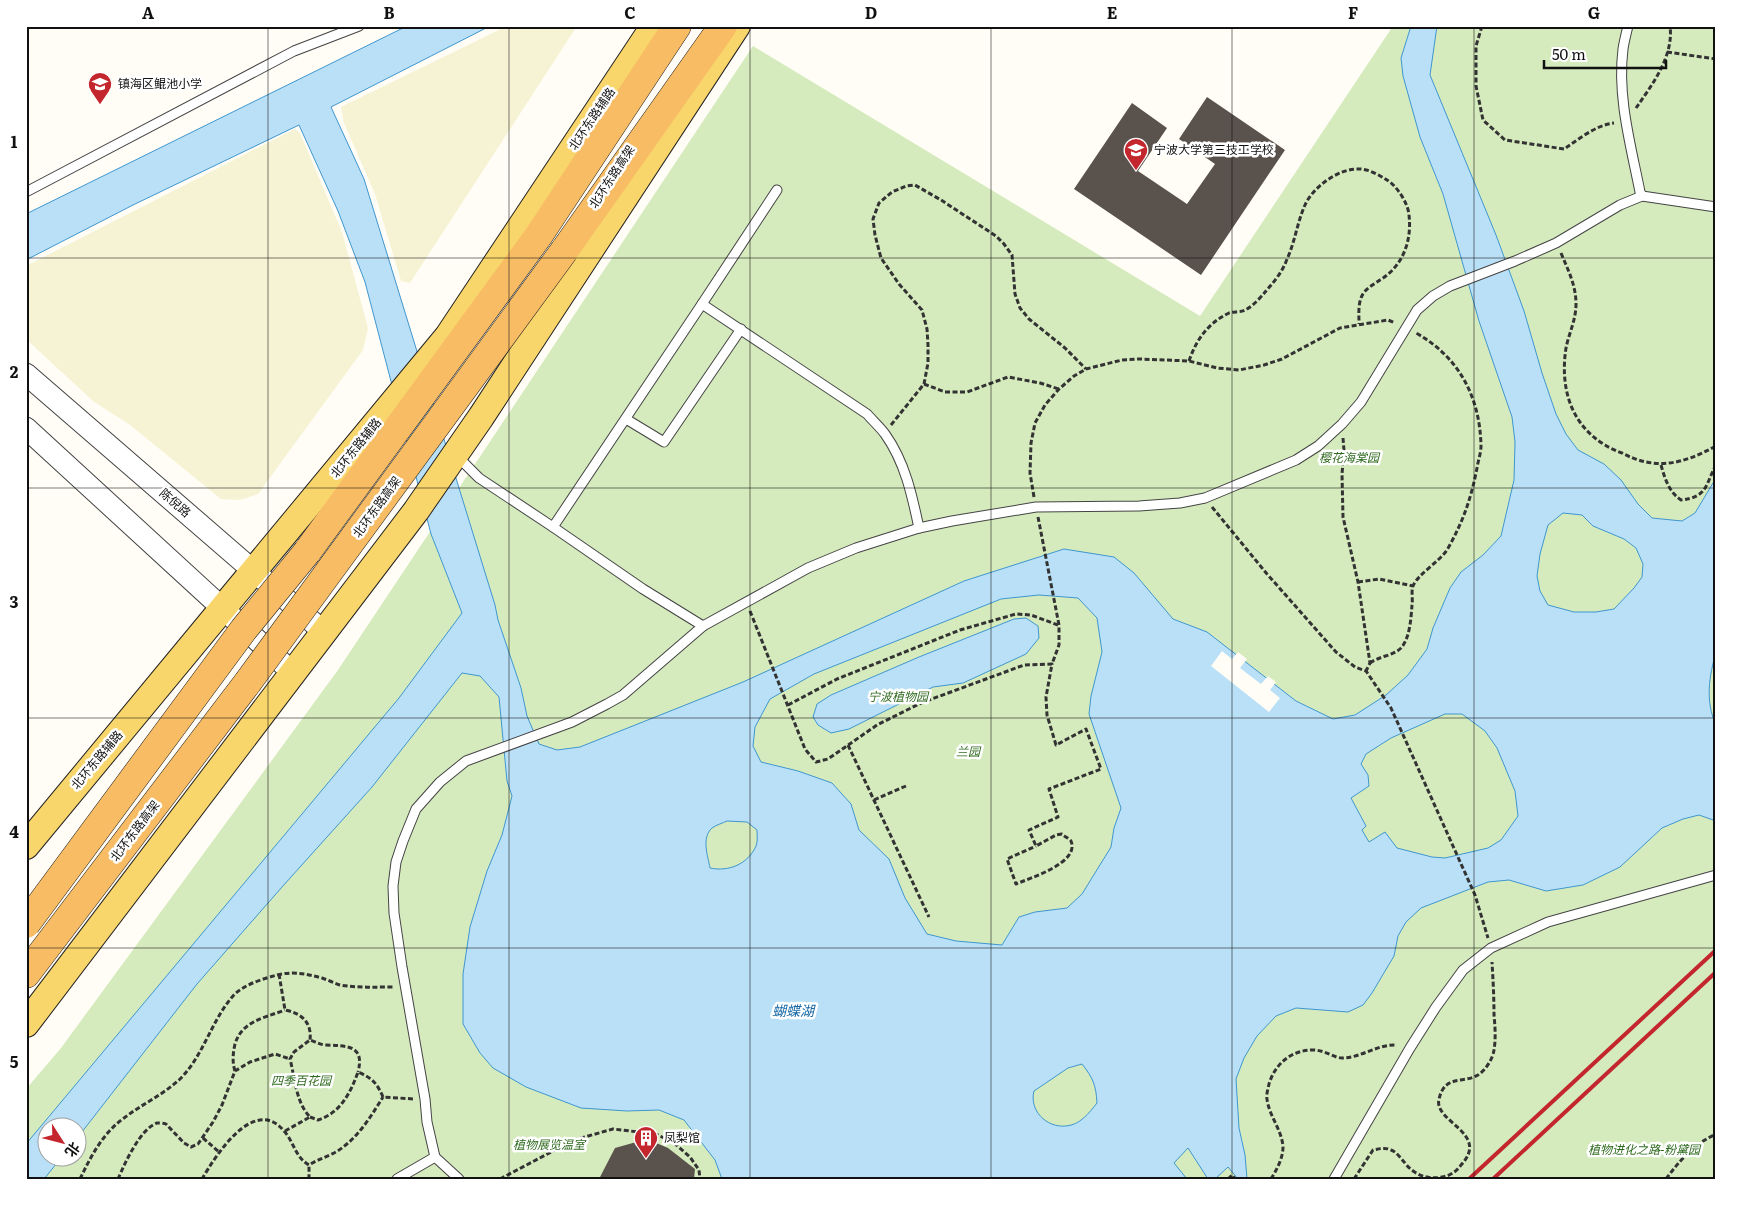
<svg xmlns="http://www.w3.org/2000/svg" width="1742" height="1205" viewBox="0 0 1742 1205" font-family="Literata,'Noto Sans SC',serif">
  <style>
    .farmland { fill: #f6f3d4 }
    .green { fill: #d5ebbd; fill-rule: evenodd }
    .water { fill: #b9e0f7; stroke: #3f96cf; fill-rule: evenodd }
    .pier { fill: #fffdf5 }
    .building { fill: #5a524d }
    .lines { fill: none; stroke-linecap: round; stroke-linejoin: round }
    .service-casing { stroke: #444; stroke-width: 11 }
    .tertiary-casing { stroke: #444; stroke-width: 23 }
    .primary-casing { stroke: #222; stroke-width: 28 }
    .trunk-casing { stroke: #222; stroke-width: 29 }
    .path { stroke: #333; stroke-width: 3; stroke-dasharray: 5 2.5; stroke-linecap: butt }
    .service { stroke: #fff; stroke-width: 9 }
    .tertiary { stroke: #fff; stroke-width: 21 }
    .primary { stroke: #f9d66b; stroke-width: 26 }
    .trunk { stroke: #f7bc64; stroke-width: 28 }
    .rail { stroke: #c4262e; stroke-width: 4 }
    .trunk-bridge-casing { stroke: #222; stroke-width: 29; stroke-linecap: butt }
    .trunk-bridge { stroke: #f7bc64; stroke-width: 28 }
    .grid { fill: none; stroke: #111; stroke-width: 1; stroke-opacity: 0.55 }
    .labels { text-anchor: middle; stroke-width: 5; stroke-linejoin: round; paint-order: stroke }
    .poi-label { font-size: 12px; fill: #111; stroke: #fff; text-anchor: start }
    .street-label { font-size: 12px; fill: #111; stroke: #fff }
    .park-label { font-size: 12px; font-style: italic; fill: #2f6b1f; stroke: #fff }
    .water-label { font-size: 14px; font-style: italic; fill: #1768a6; stroke: #fff }
    .neatline { fill: none; stroke: #111; stroke-width: 2 }
    .grid-label { font-size: 16px; text-anchor: middle; font-weight: bold; fill: #111 }
  </style>
  <rect width="100%" height="100%" fill="#fffdf5"/>
  <g class="farmland">
    <path d="M507,26H577L410,283L401,281L375,194L344,123L341,107Z"/>
    <path d="M295,129L300,133L342,232L368,328L363,350L258,494L240,500L221,499L130,425L93,401L26,339V266Z"/>
  </g>
  <path class="green" d="M1393,26H1716V1179H26V1089L61,1048L338,670L753,46L1200,316ZM48,1128H78V1158H48Z"/>
  <g class="water">
    <path d="M407,26H490L331,107L364,179L495,605L498,620L521,688L527,716L539,744L557,750L580,747L743,682L964,581L1064,549L1114,557L1134,573L1173,619L1207,632L1296,701L1333,719L1355,715L1386,695L1408,675L1427,649L1433,628L1450,588L1461,572L1483,555L1501,536L1514,480L1515,442L1512,417L1479,321L1443,194L1420,137L1403,76L1401,58L1411,26H1437L1430,75L1496,235L1524,311L1542,373L1556,414L1566,434L1578,450L1604,464L1621,480L1638,504L1652,518L1682,521L1695,513L1716,478V652C1709,677 1705,701 1716,725V821L1699,815L1683,819L1662,828L1620,867L1583,885L1546,891L1509,880L1488,882L1421,908L1406,922L1398,936L1394,956L1372,993L1363,1005L1348,1012L1296,1008L1276,1016L1257,1036L1244,1058L1236,1079L1239,1128L1245,1155L1247,1179H1238L1228,1167L1215,1179H1208L1188,1148L1174,1163L1187,1179H722L715,1160L684,1120L659,1110L627,1111L581,1108L526,1087L493,1068L480,1053L463,1024V974L470,927L487,871L502,835L512,796L507,781L499,697L480,676L462,673L372,787L282,887L197,984L78,1137V1128H48V1158H61L44,1179H26V1144L399,698L462,613L431,534L365,282L338,211L299,125L133,205L26,260V214ZM1563,513L1582,515L1593,526L1624,539L1636,548L1643,564L1642,577L1634,588L1614,609L1596,612H1574L1548,605L1540,591L1537,576L1540,554L1548,525ZM1039,595L1078,598L1097,618L1102,652L1091,696L1089,714L1121,808L1114,828L1111,847L1082,894L1067,908L1035,912L1019,917L1002,945L956,941L927,934L905,898L889,859L859,830L851,804L832,783L798,771L761,762L753,746L755,727L770,699L814,674L1001,599ZM1445,714H1462L1485,731L1497,748L1515,791L1518,816L1501,840L1488,848L1445,858L1432,857L1397,848L1385,832L1369,842L1362,830L1366,826L1351,798L1369,786L1368,775L1361,764L1366,754L1391,738ZM727,821L747,822L757,830C757,835 758,841 756,846C748,864 729,872 710,868C708,856 701,838 712,828C716,825 723,823 727,821ZM1082,1064C1093,1078 1096,1085 1097,1103C1089,1113 1080,1125 1066,1126C1046,1128 1029,1110 1034,1091L1068,1068Z"/>
    <path d="M1026,618L1038,626L1039,638L1026,654L963,683L933,687L849,729L831,733L818,725L813,717L817,704L831,695L919,657L1014,619Z"/>
  </g>
  <path class="pier" d="M1222,651L1232,659L1238,652L1247,659L1240,668L1261,684L1268,676L1276,682L1270,690L1280,698L1269,712L1211,666Z"/>
  <g class="building">
    <path d="M1207,97L1285,150L1201,275L1074,189L1132,103L1167,128L1138,171L1187,204L1215,164L1179,139Z"/>
    <path d="M647,1139L668,1148L695,1169L694,1179H599L615,1148Z"/>
  </g>
  <g class="lines">
    <g class="service-casing">
      <g id="service">
        <path d="M1628,26C1626,34 1624,42 1623,49C1617,97 1631,146 1640,192L1642,196"/>
        <path d="M26,192L294,51L359,26"/>
        <path d="M702,304L777,190"/>
        <path d="M626,419L664,442L741,329"/>
        <path d="M457,456L479,478L553,527L643,589L703,626"/>
        <path d="M553,527L702,304L867,414C873,421 880,427 885,434C905,462 912,495 919,528"/>
        <path d="M397,1179L435,1157"/>
        <path d="M459,1179L435,1157L427,1122L425,1099L402,967L394,913L393,886L396,862L403,841L416,809L440,782L466,761L572,722L607,704L623,695L703,626L808,568L856,548L919,528L952,521L1036,507L1139,506L1180,503L1205,498L1296,460L1318,446L1342,424L1361,402L1417,310L1433,296L1450,286L1515,261L1556,243L1620,205L1642,196L1716,207"/>
        <path d="M1334,1179L1410,1048L1436,1007L1463,970L1491,948L1548,922L1716,875"/>
      </g>
    </g>
    <g class="tertiary-casing">
      <g id="tertiary">
        <path d="M26,374L324,632"/>
        <path d="M26,428L293,673"/>
      </g>
    </g>
    <g class="primary-casing">
      <g id="primary">
        <path d="M26,846L448,336L654,26"/>
        <path d="M26,1024L416,511L481,417L737,26"/>
      </g>
    </g>
    <g class="trunk-casing">
      <g id="trunk">
        <path d="M564,251L723,26"/>
        <path d="M307,552L539,235L677,26"/>
        <path d="M26,974L248,682"/>
      </g>
    </g>
    <g class="path">
      <path d="M1482,26L1476,46V86L1483,120L1505,140L1564,149C1579,139 1596,125 1614,123"/>
      <path d="M1667,52L1716,59"/>
      <path d="M1636,108C1652,85 1674,56 1670,26"/>
      <path d="M1561,253C1568,270 1576,285 1576,304C1576,320 1569,333 1566,348C1560,387 1570,424 1605,445C1610,448 1616,451 1622,453C1656,471 1683,464 1716,446"/>
      <path d="M1189,361C1196,340 1208,323 1229,313C1235,311 1241,313 1247,309C1254,305 1261,297 1266,291C1274,282 1283,271 1287,259C1295,242 1297,223 1305,205C1313,187 1339,168 1359,169C1369,169 1379,175 1387,180C1397,186 1408,203 1409,215C1412,241 1403,266 1380,280C1373,285 1364,289 1361,298C1358,306 1359,316 1359,324"/>
      <path d="M924,384L945,392H967L1008,377L1040,383L1059,389"/>
      <path d="M891,425L924,384L928,363V345L927,329L922,310L899,284L881,258L875,235L873,219L879,203L892,192L906,186L915,185L941,200L996,236L1004,244L1012,255L1015,294L1020,308L1029,319L1065,348L1086,369"/>
      <path d="M1343,438L1344,451L1342,474L1343,517L1358,582L1370,663L1366,671"/>
      <path d="M1661,465C1665,479 1669,492 1681,500C1708,497 1705,485 1716,465"/>
      <path d="M1034,497L1030,473L1031,443L1035,423L1045,405L1059,389L1074,376L1086,369L1122,360L1139,359L1189,361L1217,368L1239,370L1264,365L1282,359L1340,328L1388,320L1395,323"/>
      <path d="M1212,507L1267,574L1336,652L1355,667L1366,671L1391,708L1475,895L1488,938"/>
      <path d="M1038,517L1059,625V645L1052,664"/>
      <path d="M1358,582L1379,579L1413,586"/>
      <path d="M750,611L805,749L816,762L828,759L877,725L921,703L1024,665L1052,664L1046,697L1047,715L1056,745L1086,729L1101,769L1049,789L1058,817L1029,830L1036,846L1056,835L1062,834C1065,837 1069,838 1071,841C1080,863 1030,878 1016,884L1007,859L1036,846"/>
      <path d="M1370,663C1379,656 1393,656 1401,648C1410,638 1411,618 1412,605C1413,599 1411,591 1413,586C1418,574 1439,562 1447,550C1463,522 1471,499 1477,468C1478,461 1481,453 1481,446C1480,397 1459,357 1416,333"/>
      <path d="M788,705L837,679L960,630L1016,614L1031,615L1058,625"/>
      <path d="M848,745L929,917"/>
      <path d="M874,800L906,786"/>
      <path d="M279,974L285,1010C301,1013 312,1022 310,1040"/>
      <path d="M235,1071C232,1062 233,1053 235,1044C242,1021 264,1018 285,1010"/>
      <path d="M310,1117L318,1120C340,1113 350,1094 358,1072C372,1078 377,1083 383,1097L414,1099"/>
      <path d="M285,1131L310,1117C296,1103 295,1078 290,1059L294,1052L310,1040C316,1042 321,1045 326,1045C347,1046 365,1045 358,1072"/>
      <path d="M203,1138L219,1152"/>
      <path d="M80,1179C91,1156 103,1133 124,1118C142,1104 163,1095 180,1079C204,1055 211,1021 233,996C244,984 263,979 277,975C293,971 307,974 322,978C328,980 334,983 340,985C358,988 375,987 393,987"/>
      <path d="M118,1179C125,1163 140,1129 157,1123C158,1123 165,1123 166,1124L184,1143L191,1147L198,1144L213,1122L222,1105L235,1071L250,1062L275,1054L290,1059"/>
      <path d="M202,1179C216,1155 254,1095 284,1131C294,1142 295,1157 309,1165C317,1160 326,1157 334,1153C356,1141 370,1118 383,1097"/>
      <path d="M308,1179L309,1177V1165"/>
      <path d="M500,1179L574,1140L613,1129L656,1134L674,1143L690,1157L699,1170L700,1179"/>
      <path d="M1228,1179L1232,1175L1235,1179"/>
      <path d="M1271,1179C1277,1169 1283,1158 1283,1147C1282,1130 1269,1116 1267,1099C1266,1095 1268,1089 1269,1084C1275,1064 1291,1050 1313,1050C1325,1050 1334,1058 1342,1058C1361,1058 1377,1044 1397,1045"/>
      <path d="M1354,1179L1373,1150C1379,1149 1385,1147 1391,1150C1397,1152 1401,1159 1405,1163C1414,1175 1428,1180 1442,1177C1450,1176 1457,1171 1461,1165C1491,1133 1433,1122 1439,1099C1445,1074 1463,1084 1478,1075C1486,1070 1493,1058 1494,1050C1496,1038 1495,1026 1494,1015C1494,997 1493,979 1492,962"/>
      <path d="M1666,1179C1680,1160 1694,1144 1716,1134"/>
    </g>
    <use href="#service" class="service"/>
    <use href="#tertiary" class="tertiary"/>
    <use href="#primary" class="primary"/>
    <use href="#trunk" class="trunk"/>
    <g class="rail">
      <path d="M1469,1179L1716,950"/>
      <path d="M1493,1179L1716,972"/>
    </g>
    <g class="trunk-bridge-casing">
      <g id="trunk-bridge">
        <path d="M248,682L564,251"/>
        <path d="M26,924L244,629L307,552"/>
      </g>
    </g>
    <use href="#trunk-bridge" class="trunk-bridge"/>
  </g>
  <path class="grid" d="M268,26V1179M509,26V1179M750,26V1179M991,26V1179M1232,26V1179M1474,26V1179M26,258H1716M26,488H1716M26,718H1716M26,948H1716"/>
  <defs>
    <g id="school-pin" transform="scale(1.25)"><path d="M0 17L-7.5 6A9.5 9.5 0 1 1 7.5 6Z" fill="#c4262e" stroke="#fff"/><path d="M0-5L7-2L0 1L-7-2ZM-4 1L0 2.5L4 1V4Q0 6-4 4Z" fill="#fff"/></g>
    <g id="university-pin" transform="scale(1.25)"><path d="M0 17L-7.5 6A9.5 9.5 0 1 1 7.5 6Z" fill="#c4262e" stroke="#fff"/><path d="M0-5L7-2L0 1L-7-2ZM-4 1L0 2.5L4 1V4Q0 6-4 4Z" fill="#fff"/></g>
    <g id="building-pin" transform="scale(1.25)"><path d="M0 17L-7.5 6A9.5 9.5 0 1 1 7.5 6Z" fill="#c4262e" stroke="#fff"/><path d="M-4-6H4V6H1V3H-1V6H-4ZM-2.5-4.3h1.7v1.8h-1.7ZM.8-4.3h1.7v1.8H.8ZM-2.5-1h1.7V.8h-1.7ZM.8-1h1.7V.8H.8Z" fill="#fff"/></g>
  </defs>
  <g fill-rule="evenodd">
    <use href="#school-pin" x="100" y="84"/>
    <use href="#university-pin" x="1136" y="150"/>
    <use href="#building-pin" x="646" y="1138"/>
  </g>
  <g class="labels">
    <g class="poi-label">
      <text x="118" y="88">镇海区鲲池小学</text>
      <text x="1154" y="154">宁波大学第三技工学校</text>
      <text x="664" y="1142">凤梨馆</text>
    </g>
    <g class="street-label">
      <text transform="translate(592 119) rotate(-56)" y="4">北环东路辅路</text>
      <text transform="translate(612 177) rotate(-57)" y="4">北环东路高架</text>
      <text transform="translate(356 448) rotate(-51)" y="4">北环东路辅路</text>
      <text transform="translate(175 503) rotate(41)" y="4">陈倪路</text>
      <text transform="translate(377 507) rotate(-54)" y="4">北环东路高架</text>
      <text transform="translate(97 760) rotate(-50)" y="4">北环东路辅路</text>
      <text transform="translate(135 831) rotate(-53)" y="4">北环东路高架</text>
    </g>
    <g class="park-label">
      <text x="1349" y="462">樱花海棠园</text>
      <text x="898" y="701">宁波植物园</text>
      <text x="968" y="756">兰园</text>
      <text x="301" y="1085">四季百花园</text>
      <text x="549" y="1149">植物展览温室</text>
      <text x="1644" y="1154">植物进化之路-粉黛园</text>
    </g>
    <g class="water-label">
      <text x="793" y="1016">蝴蝶湖</text>
    </g>
  </g>
  <rect width="1742" height="1205" fill="none" stroke="#ffffff" stroke-width="55"/>
  <g transform="translate(62 1142) rotate(126)"><circle r="24" fill="#ffffff" stroke="#a0a0a0"/>
  <path d="M0-4L9 19L0 12L-9 19Z" fill="#c4262e"/>
  <text y="-8" font-size="14" font-weight="bold" text-anchor="middle" fill="#111111">北</text>
  </g>
  <path d="M1544 60v8h122v-8" fill="none" stroke="#111111" stroke-width="2.5"/>
  <text x="1552" y="60" font-size="15" fill="#111111" stroke="#ffffff" stroke-width="4" paint-order="stroke">50 m</text>
  <rect x="28" y="28" width="1686" height="1150" class="neatline"/>
  <g class="grid-label">
    <text x="148" y="19">A</text>
    <text x="389" y="19">B</text>
    <text x="630" y="19">C</text>
    <text x="871" y="19">D</text>
    <text x="1112" y="19">E</text>
    <text x="1353" y="19">F</text>
    <text x="1594" y="19">G</text>
    <text x="14" y="148">1</text>
    <text x="14" y="378">2</text>
    <text x="14" y="608">3</text>
    <text x="14" y="838">4</text>
    <text x="14" y="1068">5</text>
  </g>
</svg>
